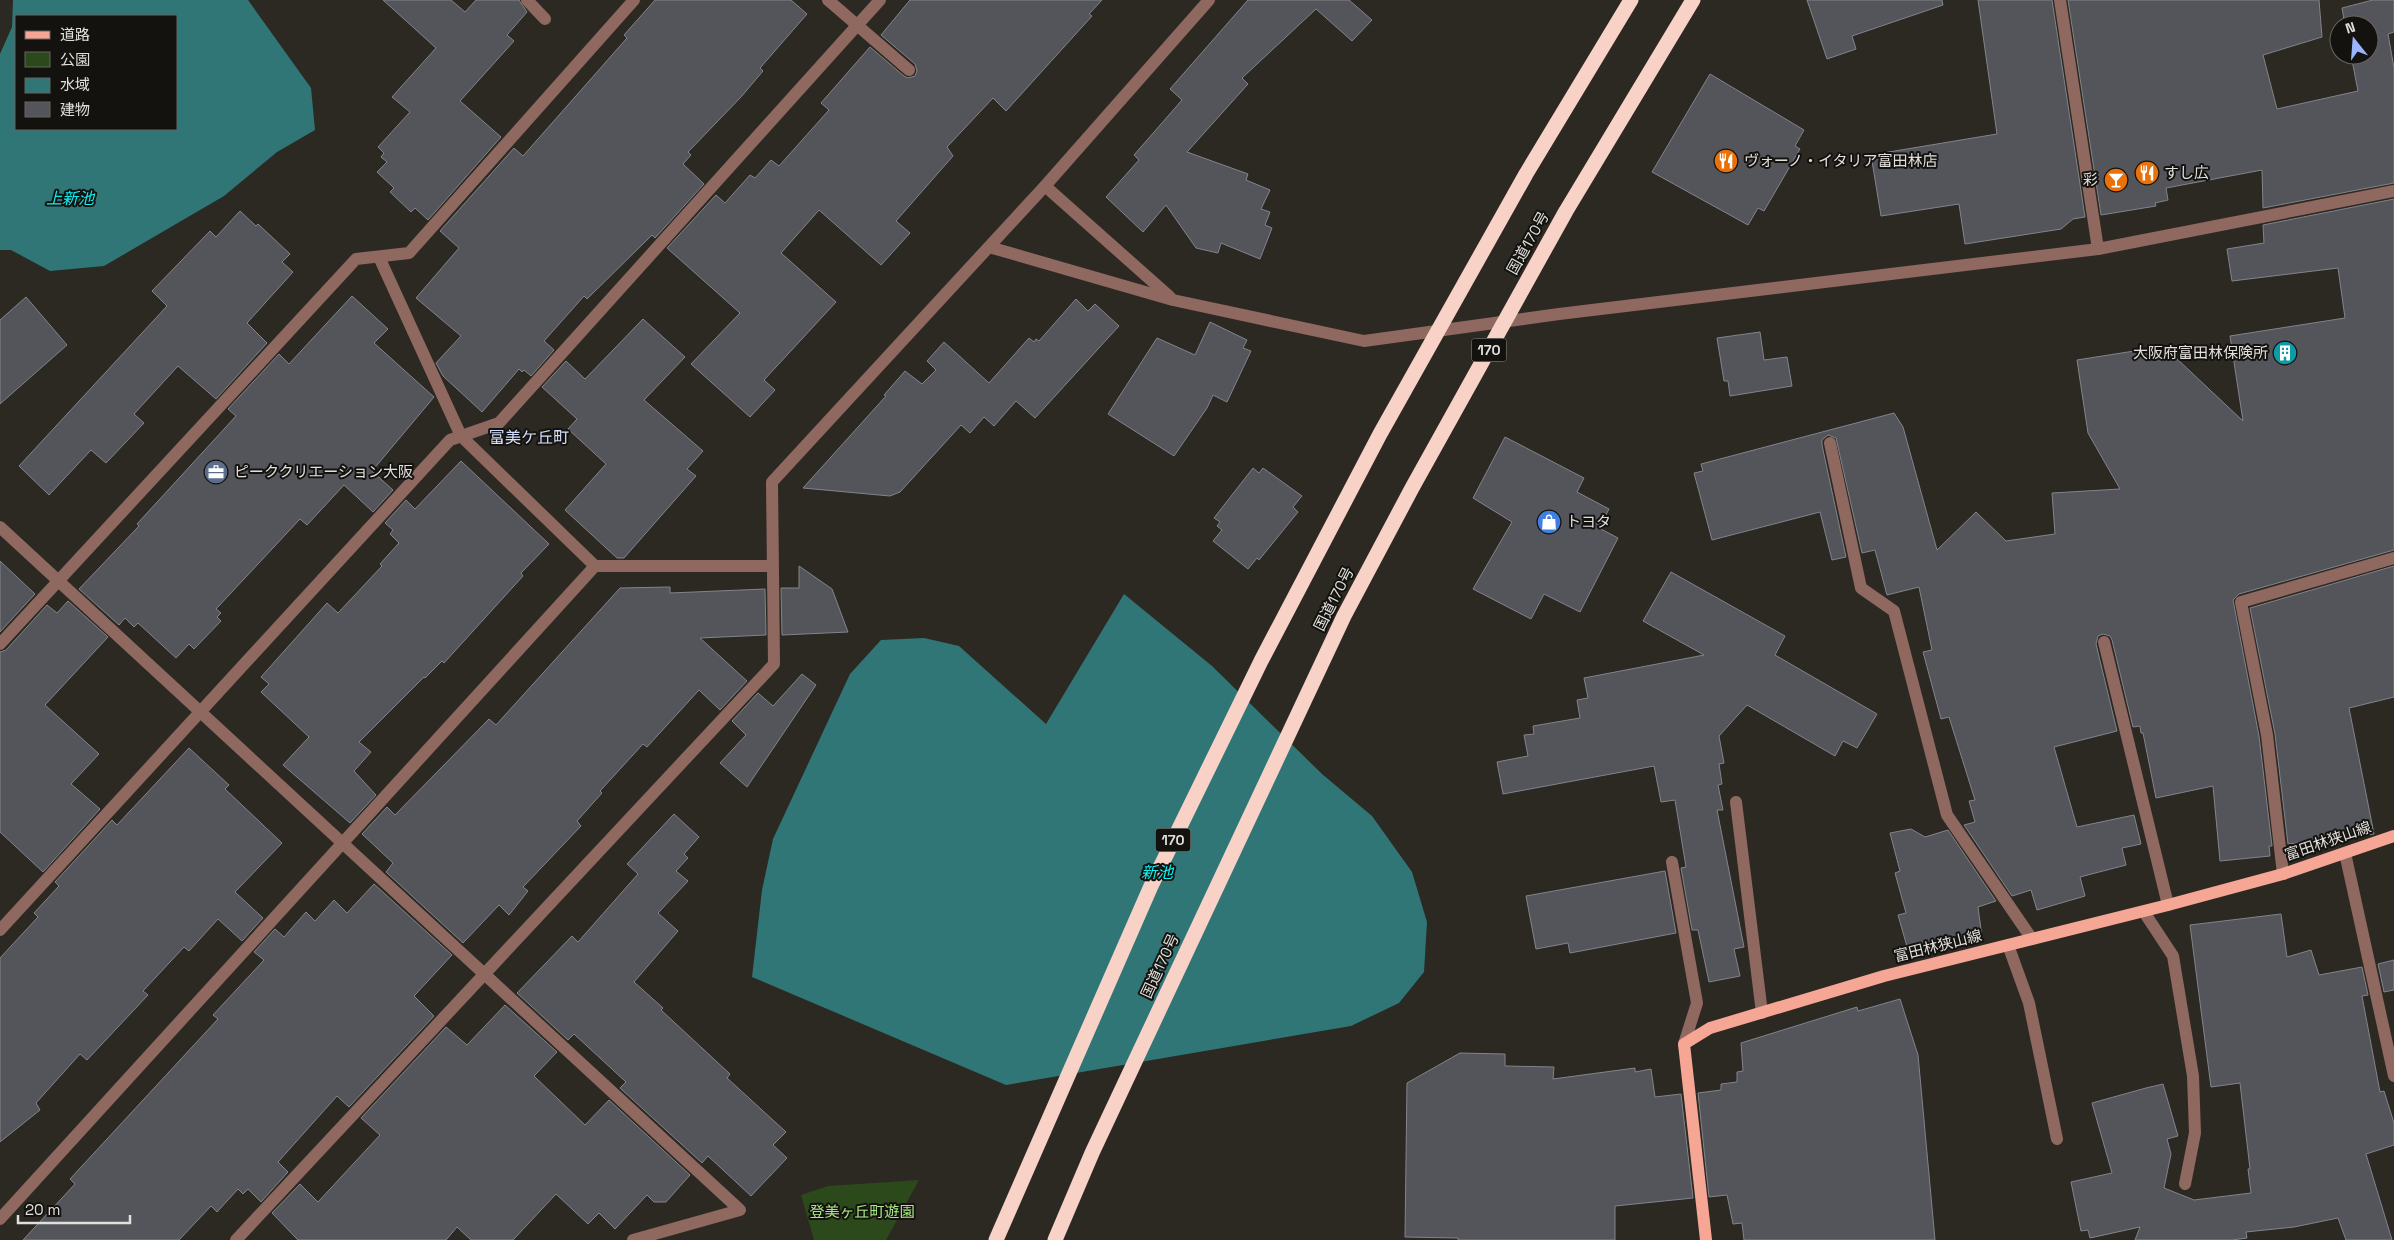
<svg xmlns="http://www.w3.org/2000/svg" width="2394" height="1240" viewBox="0 0 2394 1240" font-family="'Space Grotesk','Noto Sans JP',sans-serif">
  <style>
    .green { fill: #2c491b }
    .water { fill: #307676; fill-rule: evenodd }
    .building { fill: #54545b; stroke: #83848c }
    .lines { fill: none; stroke-linecap: round; stroke-linejoin: round }
    .minor { stroke: #8f685f; stroke-width: 12 }
    .major { stroke: #f6a694; stroke-width: 12 }
    .highway { stroke: #f8d1c7; stroke-width: 15 }
    .labels { text-anchor: middle; stroke-width: 4; stroke-linejoin: round; paint-order: stroke }
    .shield { fill: #13120f; stroke: #a3a29e; stroke-width: 1 }
    .shield-label { font-size: 14px; font-weight: bold; fill: #e1dfdb }
    .poi-label { font-size: 15px; fill: #e1dfdb; stroke: #13120f; text-anchor: start }
    .street-label { font-size: 15px; fill: #e1dfdb; stroke: #13120f }
    .park-label { font-size: 15px; fill: #a8e985; stroke: #13120f }
    .water-label { font-size: 16px; font-style: italic; fill: #0feff0; stroke: #13120f }
    .neighbourhood-label { font-size: 16px; fill: #d5dffb; stroke: #13120f }
  </style>
  <rect width="100%" height="100%" fill="#2c2923"/>
  <path class="green" d="M919,1180L886,1240H814L801,1195L828,1186Z"/>
  <g class="water">
    <path d="M13,0H248L311,88L315,130L277,152L224,196L104,266L50,271L11,250H0V54L12,27ZM16,16H176V129H16Z"/>
    <path d="M1124,594L1212,666L1322,774L1372,816L1412,872L1427,922L1424,972L1399,1003L1351,1026L1006,1085L752,977L762,890L773,839L850,674L881,640L924,638L959,646L1046,724Z"/>
  </g>
  <g class="building">
    <path d="M383,0H451L465,12L476,0H519L527,12L507,35L514,41L460,101L501,137L428,220L415,208L411,212L390,192L394,188L377,172L387,162L381,157L384,153L378,147L410,112L392,97L436,48Z"/>
    <path d="M655,0H791L807,14L760,68L763,71L741,97L688,152L691,155L683,164L704,184L655,238L652,235L587,299L584,296L544,341L554,350L531,376L524,370L522,372L519,369L482,412L443,376L436,363L461,336L416,298L459,248L440,231L514,148L523,156L627,38L624,35Z"/>
    <path d="M910,0H1102L1089,14L1092,16L1006,111L993,98L947,147L953,156L896,221L910,233L881,265L819,210L781,253L836,302L764,380L775,390L750,417L691,364L740,313L667,248L716,195L725,203L750,175L755,178L771,160L779,166L829,110L821,103L870,47L904,76L908,78L915,76L917,71L915,64L881,35Z"/>
    <path d="M1248,0H1349L1372,20L1352,41L1316,9L1242,78L1248,84L1187,152L1248,174L1246,180L1270,190L1261,209L1270,212L1265,225L1272,228L1260,259L1221,243L1218,253L1196,248L1166,205L1143,232L1106,197L1139,160L1134,155L1182,100L1170,89Z"/>
    <path d="M1807,0H1942L1943,5L1852,36L1856,49L1827,59Z"/>
    <path d="M1978,0H2052L2085,217L2073,219L2061,229L1965,244L1959,204L1881,216L1871,155L1997,134Z"/>
    <path d="M2068,0H2319L2322,37L2263,55L2277,109L2358,91L2351,55H2369V25H2345L2342,8L2373,0H2394V32L2388,34L2394,68V183L2263,208L2262,170L2166,188L2168,200L2155,203L2156,206L2101,215Z"/>
    <path d="M1710,74L1804,130L1795,146L1800,149L1764,211L1758,208L1748,225L1652,172Z"/>
    <path d="M2394,199V550L2239,594L2233,600L2259,736L2272,846H2269L2270,856L2220,861L2213,786L2156,798L2143,733H2141L2140,726L2133,727L2112,640L2110,636L2103,634L2098,636L2096,644L2117,731L2054,747L2077,827L2134,815L2141,844L2122,848L2126,865L2080,877L2085,896L2037,910L2031,890L2012,896L1964,825L1975,822L1969,801L1975,800L1949,717L1941,719L1923,652L1932,650L1919,587L1887,595L1875,550L1862,553L1836,438L1828,435L1822,440V445L1846,557L1832,560L1820,512L1712,540L1694,473L1703,471L1701,464L1894,413L1903,427L1937,550L1976,512L2006,541L2055,534L2052,493L2120,489L2088,433L2077,360L2147,349H2160L2162,360L2176,358L2243,421L2230,336L2345,318L2338,268L2232,281L2227,249L2264,243L2263,225Z"/>
    <path d="M240,211L256,226L258,224L290,254L282,262L293,272L247,323L267,343L216,399L178,366L134,414L144,423L106,463L91,450L49,495L19,466L167,306L152,291L210,231L216,237Z"/>
    <path d="M352,296L388,329L374,343L434,397L372,471L393,490L373,512L344,485L307,525L300,519L216,609L221,613L217,617L221,621L194,649L189,644L176,658L138,623L134,627L125,618L119,625L79,589L139,526L137,524L236,416L228,409L279,354L289,364Z"/>
    <path d="M26,297L67,345L0,404V320Z"/>
    <path d="M1076,299L1088,311L1095,304L1119,326L1035,418L1016,401L994,426L984,417L970,433L961,425L900,492L890,496L803,488L886,396L884,395L905,371L922,384L936,370L927,361L944,342L989,383L1029,338L1034,342L1036,339L1039,341Z"/>
    <path d="M643,319L685,357L644,400L703,451L687,469L696,476L624,558H617L565,510L606,464L568,429L577,419L542,387L566,361L585,379Z"/>
    <path d="M1210,322L1247,340L1243,348L1251,351L1227,402L1213,395L1207,408L1174,456L1108,414L1157,338L1195,355Z"/>
    <path d="M1760,332L1764,360L1787,357L1792,386L1730,396L1728,381H1724L1717,338Z"/>
    <path d="M1505,437L1584,478L1577,492L1609,509L1599,528L1618,538L1580,612L1544,594L1531,619L1473,589L1512,522L1473,498Z"/>
    <path d="M461,461L549,544L521,573L523,576L444,663L442,661L425,678L424,677L359,742L371,752L354,771L376,795L350,823L283,765L309,737L261,692L269,684L261,677L327,603L338,613L382,566L380,564L399,543L390,534L393,530L385,523L406,500L415,509Z"/>
    <path d="M1253,468L1259,473L1263,468L1302,496L1293,507L1298,512L1259,560L1257,558L1248,569L1213,541L1222,530L1217,526L1220,522L1214,518Z"/>
    <path d="M0,561L35,594L0,632Z"/>
    <path d="M799,566L832,589L848,632L782,635L781,588H799Z"/>
    <path d="M2394,566V697L2349,708L2374,834L2288,844L2275,734L2250,608Z"/>
    <path d="M1671,572L1785,636L1775,655L1877,714L1857,748L1843,741L1835,756L1747,705L1719,736L1724,763L1719,764L1722,784L1718,785L1723,810H1717L1744,947L1734,949L1740,976L1709,982L1698,930H1692L1681,868L1686,867L1675,800L1661,802L1654,766L1503,794L1497,762L1528,756L1524,735L1534,734L1533,726L1580,718L1577,700L1588,698L1584,678L1704,655L1643,621Z"/>
    <path d="M670,587V593L765,589L766,635L700,638L747,681L720,710L699,690L647,747L643,744L600,791L602,793L577,821L581,826L523,887L528,891L509,915L499,905L463,943L386,872L393,863L362,834L387,807L395,815L489,719L496,725L620,588Z"/>
    <path d="M68,601L108,637L45,705L99,754L71,784L100,809L43,872L0,832V652L6,650L47,605L57,613Z"/>
    <path d="M802,674L816,685L747,787L720,763L746,735L732,721L758,693L773,706Z"/>
    <path d="M189,748L229,785L225,789L282,843L235,892L263,918L242,941L218,919L189,951L184,947L143,991L148,995L87,1060L80,1054L36,1103L40,1110L0,1142V958L38,917L34,913L59,886L55,882L112,820L117,825Z"/>
    <path d="M674,814L699,837L684,854L688,858L676,871L688,881L658,913L678,931L634,982L663,1008L661,1010L730,1074L727,1078L786,1132L773,1145L787,1158L751,1196L708,1156L702,1163L620,1088L626,1082L574,1034L568,1040L517,993L572,936L578,942L638,874L627,864Z"/>
    <path d="M1911,829L1925,837L1948,830L1996,901L1978,907L1982,937L1910,957L1898,915L1906,913L1895,873L1900,871L1890,833Z"/>
    <path d="M1665,871L1676,933L1570,953L1568,943L1536,949L1526,896Z"/>
    <path d="M374,884L452,955L414,996L434,1016L349,1107L337,1096L278,1162L288,1172L261,1202L248,1189L243,1194L238,1189L217,1212L211,1206L179,1240H23L75,1184L70,1179L218,1019L213,1015L264,960L254,952L275,929L284,937L306,912L315,921L334,900L347,913Z"/>
    <path d="M2281,914L2287,957L2311,950L2319,975L2362,967L2368,995L2362,996L2380,1092L2384,1091L2394,1123V1145L2366,1154L2392,1240H2346L2338,1218L2294,1227L2246,1232L2247,1238L2232,1240H2135L2140,1227L2090,1238L2088,1230L2081,1231L2071,1182L2112,1173L2092,1103L2146,1088L2163,1084L2178,1136L2167,1139L2171,1154L2164,1188L2194,1200L2251,1193L2248,1169H2250L2240,1083L2211,1087L2190,925Z"/>
    <path d="M2394,960V990L2384,992L2378,964Z"/>
    <path d="M1900,999L1918,1055L1935,1240H1744L1742,1223L1733,1224L1727,1195L1709,1197L1698,1093L1721,1090V1084L1737,1082V1072L1743,1071L1741,1043L1857,1007L1858,1011Z"/>
    <path d="M505,1005L557,1052L534,1076L585,1125L609,1100L690,1175L666,1202H654L647,1195L615,1229L599,1213L588,1224L556,1194L513,1240H471L457,1227L446,1240H298L272,1213L300,1184L318,1202L380,1135L361,1118L446,1027L467,1045Z"/>
    <path d="M1460,1053L1505,1054V1066L1554,1067L1553,1079L1635,1068V1072L1651,1069L1655,1097L1681,1094L1693,1198L1615,1206V1240H1458V1238L1405,1237L1407,1083Z"/>
  </g>
  <g class="lines">
    <g class="minor">
      <path d="M527,0L545,19"/>
      <path d="M828,0L909,70"/>
      <path d="M2060,0L2098,249"/>
      <path d="M1045,186L1170,297"/>
      <path d="M989,247L1173,300L1364,341L1559,314L2098,249L2394,191"/>
      <path d="M379,257L461,436L595,566H772"/>
      <path d="M1830,443L1861,588L1894,611L1947,815L2032,939"/>
      <path d="M0,527L740,1210L633,1240"/>
      <path d="M2104,642L2168,905"/>
      <path d="M0,644L356,259L409,253L634,0"/>
      <path d="M1736,802L1762,1013"/>
      <path d="M2345,853L2394,1076"/>
      <path d="M1672,862L1697,1003L1684,1044"/>
      <path d="M2283,874L2267,735L2241,602L2394,558"/>
      <path d="M2144,912L2173,956L2193,1076L2195,1133L2185,1184"/>
      <path d="M0,930L450,440L499,423L880,0"/>
      <path d="M2008,945L2029,1003L2057,1139"/>
      <path d="M0,1219L595,566"/>
      <path d="M236,1240L774,664L772,482L1045,186L1209,0"/>
    </g>
    <path class="major" d="M1706,1240L1684,1044L1710,1028L1884,976L2168,905L2283,874L2394,836"/>
    <g class="highway">
      <path d="M996,1240L1151,886L1261,661L1380,434L1526,174L1631,0"/>
      <path d="M1055,1240L1092,1153L1344,616L1412,488L1566,211L1693,0"/>
    </g>
  </g>
  <defs>
    <g id="restaurant-disc" transform="scale(1.25)"><circle r="9.5" fill="#e8710a" stroke="#13120f"/><path d="M-5-6h1v4h1v-4h1v4h1v-4h1v5L-1.5 .5V6h-2V.5L-5-1ZM5-6V6H3V1.5H1.5Q1.5-4 5-6Z" fill="#fff"/></g>
    <g id="bar-disc" transform="scale(1.25)"><circle r="9.5" fill="#e8710a" stroke="#13120f"/><path d="M-6-5H6L.8 .8V4.5H3.5V6h-7V4.5H-.8V.8Z" fill="#fff"/></g>
    <g id="building-disc" transform="scale(1.25)"><circle r="9.5" fill="#0f9aa8" stroke="#13120f"/><path d="M-4-6H4V6H1V3H-1V6H-4ZM-2.5-4.3h1.7v1.8h-1.7ZM.8-4.3h1.7v1.8H.8ZM-2.5-1h1.7V.8h-1.7ZM.8-1h1.7V.8H.8Z" fill="#fff"/></g>
    <g id="office-disc" transform="scale(1.25)"><circle r="9.5" fill="#5c6f8a" stroke="#13120f"/><path d="M-6-3h4V-5.5h4V-3h4V5H-6ZM-1-4.5V-3h2v-1.5ZM-6 0V1H6V0Z" fill="#fff"/></g>
    <g id="shop-disc" transform="scale(1.25)"><circle r="9.5" fill="#3f7fe0" stroke="#13120f"/><path d="M-5-2.5h2.3a2.7 3.5 0 0 1 5.4 0H5L5.5 6h-11ZM-1.5-2.5h3a1.5 2.3 0 0 0-3 0Z" fill="#fff"/></g>
  </defs>
  <g fill-rule="evenodd">
    <use href="#restaurant-disc" x="1726" y="161"/>
    <use href="#restaurant-disc" x="2147" y="173"/>
    <use href="#bar-disc" x="2116" y="180"/>
    <use href="#building-disc" x="2285" y="353"/>
    <use href="#office-disc" x="216" y="472"/>
    <use href="#shop-disc" x="1549" y="522"/>
  </g>
  <g class="labels">
    <g class="shield">
      <rect x="1471.5" y="338.5" width="35" height="23" rx="4"/>
      <rect x="1155.5" y="828.5" width="35" height="23" rx="4"/>
    </g>
    <g class="shield-label">
      <text x="1489" y="355">170</text>
      <text x="1173" y="845">170</text>
    </g>
    <g class="poi-label">
      <text x="1744" y="166">ヴォーノ・イタリア富田林店</text>
      <text x="2164" y="178">すし広</text>
      <text x="2098" y="185" text-anchor="end">彩</text>
      <text x="2268" y="358" text-anchor="end">大阪府富田林保険所</text>
      <text x="234" y="477">ピーククリエーション大阪</text>
      <text x="1566" y="527">トヨタ</text>
    </g>
    <g class="street-label">
      <text transform="translate(1528 243) rotate(-61)" y="5">国道170号</text>
      <text transform="translate(1334 599) rotate(-63)" y="5">国道170号</text>
      <text transform="translate(2328 841) rotate(-19)" y="5">富田林狭山線</text>
      <text transform="translate(1938 946) rotate(-14)" y="5">富田林狭山線</text>
      <text transform="translate(1160 966) rotate(-65)" y="5">国道170号</text>
    </g>
    <g class="park-label">
      <text x="862" y="1217">登美ヶ丘町遊園</text>
    </g>
    <g class="water-label">
      <text x="70" y="204">上新池</text>
      <text x="1157" y="878">新池</text>
    </g>
    <g class="neighbourhood-label">
      <text x="529" y="443">富美ケ丘町</text>
    </g>
  </g>
  <rect x="15" y="15" width="162" height="115" fill="#13120f" stroke="#656461"/>
  <rect x="25" y="31" width="25" height="8" fill="#f6a694" stroke="#656461"/>
  <text x="60" y="40" font-size="15" fill="#e1dfdb">道路</text>
  <rect x="25" y="52" width="25" height="15" fill="#2c491b" stroke="#656461"/>
  <text x="60" y="65" font-size="15" fill="#e1dfdb">公園</text>
  <rect x="25" y="78" width="25" height="15" fill="#307676" stroke="#656461"/>
  <text x="60" y="90" font-size="15" fill="#e1dfdb">水域</text>
  <rect x="25" y="102" width="25" height="15" fill="#54545b" stroke="#656461"/>
  <text x="60" y="115" font-size="15" fill="#e1dfdb">建物</text>
  <g transform="translate(2354 40) rotate(343)"><circle r="24" fill="#13120f" stroke="#656461"/>
  <path d="M0-4L9 19L0 12L-9 19Z" fill="#9cb4fd"/>
  <text y="-8" font-size="14" font-weight="bold" text-anchor="middle" fill="#e1dfdb">N</text>
  </g>
  <path d="M18 1215v8h112v-8" fill="none" stroke="#e1dfdb" stroke-width="2.5"/>
  <text x="25" y="1215" font-size="15" fill="#e1dfdb" stroke="#13120f" stroke-width="4" paint-order="stroke">20 m</text>
</svg>
